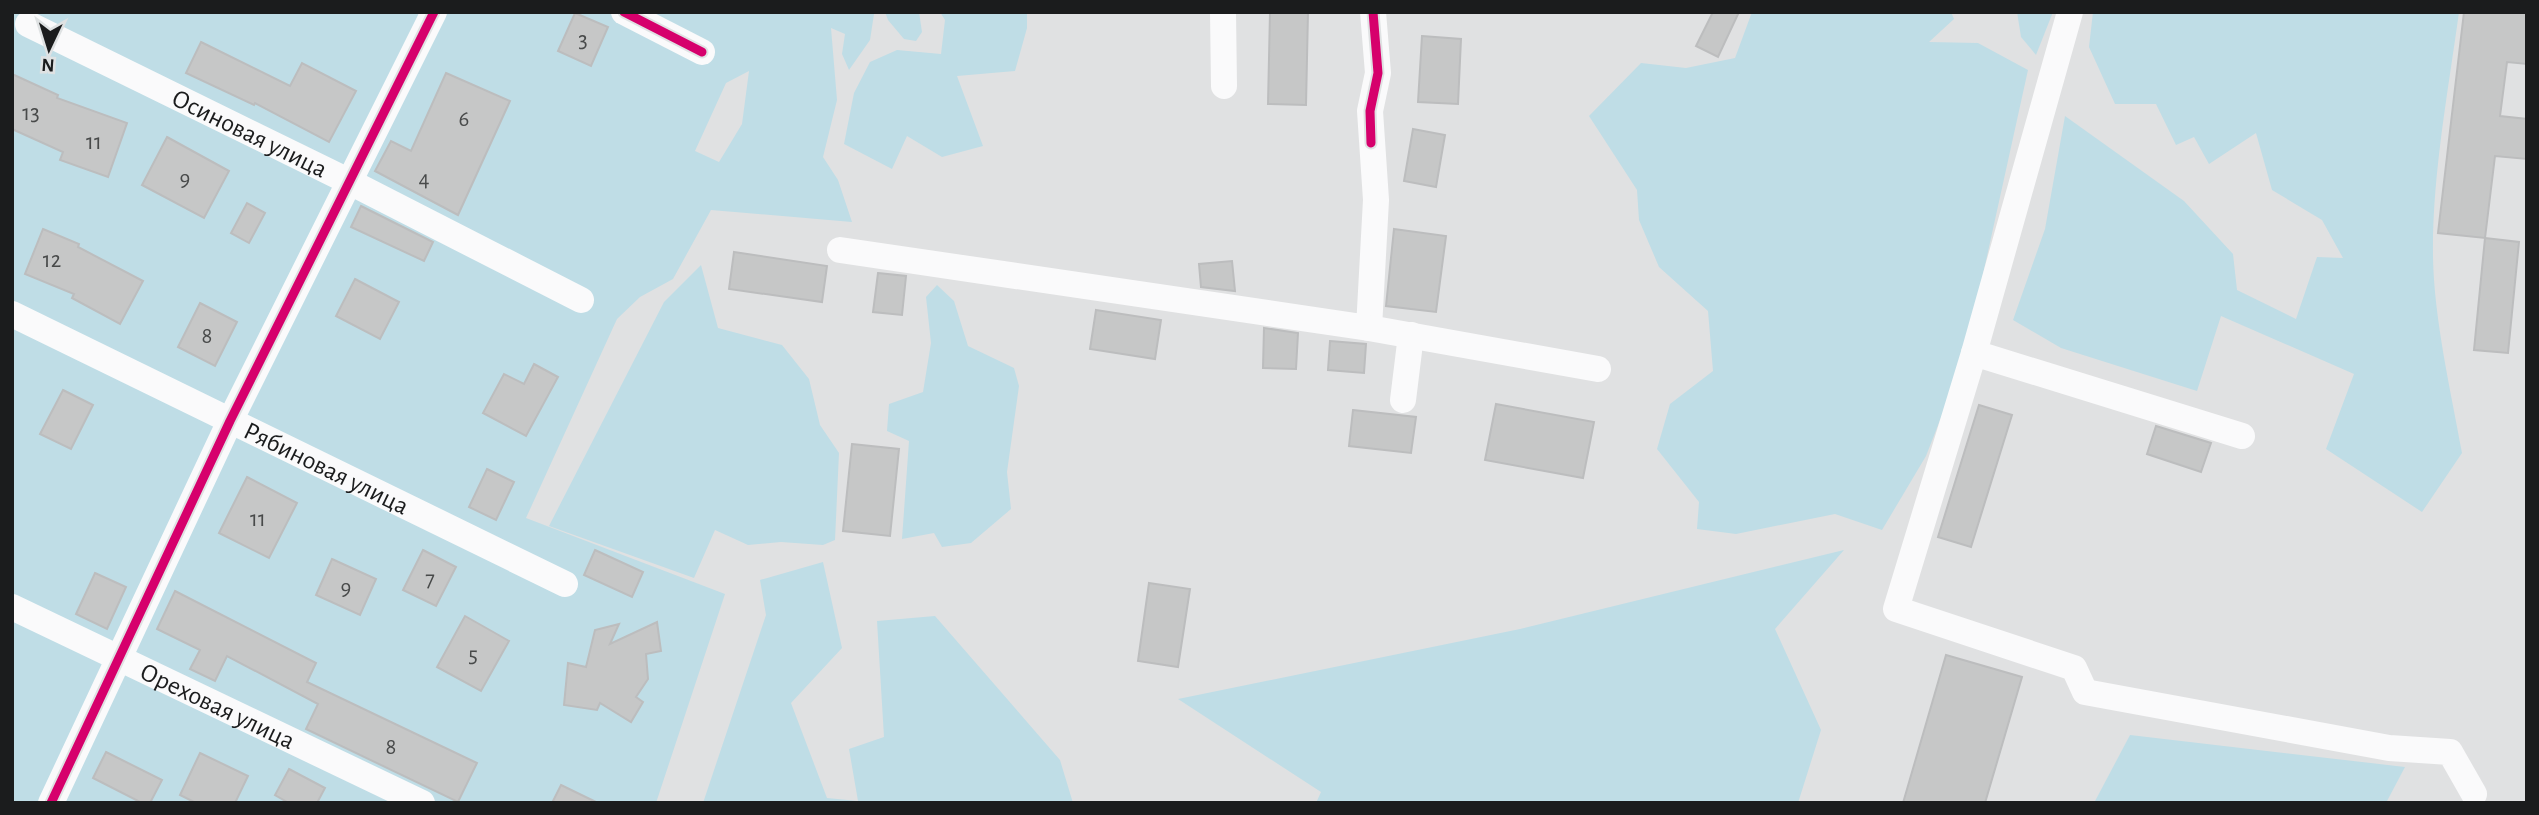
<svg xmlns="http://www.w3.org/2000/svg" width="2539" height="815" viewBox="0 0 2539 815" font-family="'Alegreya Sans',sans-serif">
  <style>
    .green { fill: #bfdde6; fill-rule: evenodd }
    .building { fill: #c6c7c7; stroke: #bcbdbe; stroke-width: 2 }
    .lines { fill: none; stroke-linecap: round; stroke-linejoin: round }
    .minor { stroke: #fafafb; stroke-width: 26 }
    .cycleway-casing { stroke: #dfe2e3; stroke-width: 13 }
    .cycleway { stroke: #d6006c; stroke-width: 9 }
    .labels { text-anchor: middle; stroke-width: 6; stroke-linejoin: round; paint-order: stroke }
    .number-label { font-size: 23px; fill: #484a4a }
    .street-label { font-size: 26px; fill: #1b1c1d; stroke: #dfe2e3 }
  </style>
  <rect width="100%" height="100%" fill="#e0e1e2"/>
  <g class="green">
    <path d="M12,12L874,14L870,40L849,70L842,54L845,34L831,28L837,100L823,157L838,180L852,222L711,210L673,279L640,297L617,319L526,518L725,594L656,803H12ZM749,71L742,124L719,162L695,151L726,83Z"/>
    <path d="M885,12H919L922,32L916,41L904,39L888,20Z"/>
    <path d="M940,12H1027V28L1015,71L957,76L983,146L942,157L907,136L892,169L844,144L854,93L870,62L897,50L941,54L945,20Z"/>
    <path d="M1752,12H1951L1954,19L1929,42L1978,43L2028,70L1965,356L1926,456L1882,530L1835,514L1736,534L1697,529L1699,502L1657,449L1670,404L1713,371L1708,311L1659,267L1639,220L1637,190L1589,116L1641,63L1686,68L1735,58Z"/>
    <path d="M2017,12H2053L2036,55L2021,37Z"/>
    <path d="M2093,12H2459C2448,93 2432,176 2433,257C2434,319 2451,392 2462,453L2422,512L2326,449L2354,374L2221,316L2197,391L2061,348L2013,320L2045,229L2065,116L2184,201L2233,254L2237,290L2296,319L2317,257L2343,258L2322,220L2272,190L2256,133L2209,164L2194,137L2176,145L2156,104H2115L2089,47Z"/>
    <path d="M701,265L718,328L782,345L809,379L820,425L839,453L835,540L823,545L781,542L748,545L715,530L694,578L549,526L664,302Z"/>
    <path d="M937,285L954,301L968,346L1014,368L1019,386L1007,472L1011,509L971,543L942,547L934,533L902,539L909,441L887,431L889,404L923,392L931,343L926,297Z"/>
    <path d="M1844,550L1775,629L1821,730L1798,803H1316L1321,792L1178,699L1520,629Z"/>
    <path d="M823,562L842,648L791,703L827,798L858,801L849,749L884,737L877,621L935,616L1060,760L1073,803H703L766,615L760,580Z"/>
    <path d="M2130,735L2405,767L2386,803H2094Z"/>
  </g>
  <g class="building">
    <path d="M1270,12H1308L1306,105L1268,104Z"/>
    <path d="M1713,12H1739L1718,57L1696,46Z"/>
    <path d="M2464,12H2527V64L2507,62L2500,116L2527,119V159L2495,156L2485,238L2438,233Z"/>
    <path d="M575,13L608,27L591,66L558,51Z"/>
    <path d="M1422,36L1461,39L1458,104L1418,102Z"/>
    <path d="M201,42L290,86L302,63L356,91L329,142L255,103L254,105L186,73Z"/>
    <path d="M446,73L510,101L458,215L375,171L391,141L411,151Z"/>
    <path d="M12,74L58,95L57,98L127,123L108,177L60,160L63,152L12,129Z"/>
    <path d="M1413,129L1445,135L1436,187L1404,181Z"/>
    <path d="M167,137L229,171L204,218L142,185Z"/>
    <path d="M247,203L265,213L249,243L231,233Z"/>
    <path d="M361,206L433,242L424,261L351,227Z"/>
    <path d="M43,229L79,244L78,247L143,281L120,324L72,298L74,294L25,274Z"/>
    <path d="M1394,229L1446,236L1436,312L1386,306Z"/>
    <path d="M2485,238L2519,242L2508,353L2474,350Z"/>
    <path d="M734,252L827,266L822,302L729,289Z"/>
    <path d="M1232,261L1235,291L1201,287L1199,264Z"/>
    <path d="M878,273L906,276L902,315L873,312Z"/>
    <path d="M355,279L399,302L380,339L336,316Z"/>
    <path d="M200,303L237,322L215,366L178,347Z"/>
    <path d="M1096,310L1161,320L1155,359L1090,349Z"/>
    <path d="M1264,328L1298,333L1296,369L1263,368Z"/>
    <path d="M1330,341L1366,344L1364,373L1328,370Z"/>
    <path d="M534,364L558,377L526,436L483,413L504,374L524,384Z"/>
    <path d="M63,390L93,405L71,449L40,434Z"/>
    <path d="M1496,404L1594,422L1583,478L1485,460Z"/>
    <path d="M1979,405L2012,415L1971,547L1938,537Z"/>
    <path d="M1353,410L1416,417L1411,453L1349,446Z"/>
    <path d="M2156,426L2211,443L2201,472L2147,454Z"/>
    <path d="M852,444L899,449L890,536L843,531Z"/>
    <path d="M487,469L514,482L496,520L469,507Z"/>
    <path d="M247,477L297,503L269,558L219,533Z"/>
    <path d="M423,550L456,567L436,606L403,590Z"/>
    <path d="M595,550L643,572L632,597L584,575Z"/>
    <path d="M332,559L376,579L360,615L316,595Z"/>
    <path d="M95,573L126,587L107,629L76,614Z"/>
    <path d="M1149,583L1190,589L1178,667L1138,661Z"/>
    <path d="M175,591L316,663L307,682L477,763L458,802L306,729L318,704L227,656L215,681L190,669L200,650L157,629Z"/>
    <path d="M465,616L509,641L481,691L437,667Z"/>
    <path d="M657,622L661,651L646,654L648,679L636,697L643,702L631,722L600,703L597,710L564,705L568,663L586,667L595,630L619,624L610,644Z"/>
    <path d="M1946,655L2022,677L1985,803H1903Z"/>
    <path d="M106,752L162,780L150,803H142L93,778Z"/>
    <path d="M200,753L248,776L235,803H196L180,795Z"/>
    <path d="M289,769L325,788L317,803H289L275,795Z"/>
    <path d="M561,785L598,803H552Z"/>
  </g>
  <g class="lines">
    <g class="minor">
      <path d="M624,12L702,52"/>
      <path d="M1223,12L1224,86"/>
      <path d="M2070,12L1974,353L1896,609L2074,668L2085,692L2389,748L2450,752L2474,794"/>
      <path id="s1" d="M28,24L348,181L581,300"/>
      <path d="M840,250L1369,328L1376,200L1370,111L1378,73L1373,12"/>
      <path id="s2" d="M12,314L565,584"/>
      <path d="M1369,328L1598,369"/>
      <path d="M1974,353L2242,436"/>
      <path d="M1403,400L1411,335"/>
      <path id="s3" d="M12,607L422,803"/>
      <path d="M51,803L230,421L434,12"/>
    </g>
    <g class="cycleway-casing">
      <g id="cycleway">
        <path d="M624,12L702,52"/>
        <path d="M1371,143L1370,111L1378,73L1373,12"/>
        <path d="M51,803L230,421L434,12"/>
      </g>
    </g>
    <use href="#cycleway" class="cycleway"/>
  </g>
  <g class="labels">
    <g class="number-label">
      <text x="583" y="47">3</text>
      <text x="31" y="120">13</text>
      <text x="464" y="126">6</text>
      <text x="94" y="149">11</text>
      <text x="185" y="186">9</text>
      <text x="424" y="186">4</text>
      <text x="52" y="267">12</text>
      <text x="207" y="343">8</text>
      <text x="258" y="526">11</text>
      <text x="430" y="586">7</text>
      <text x="346" y="595">9</text>
      <text x="473" y="662">5</text>
      <text x="391" y="754">8</text>
    </g>
    <g class="street-label">
      <text dy="9" stroke="none"><textPath href="#s1" startOffset="247">Осиновая улица</textPath></text>
      <text dy="9" stroke="none"><textPath href="#s2" startOffset="350">Рябиновая улица</textPath></text>
      <text dy="9" stroke="none"><textPath href="#s3" startOffset="228">Ореховая улица</textPath></text>
    </g>
  </g>
  <rect width="2539" height="815" fill="none" stroke="#1b1c1d" stroke-width="28"/>
  <g transform="translate(49 49) rotate(184)" stroke="#dfe2e3" stroke-width="5" paint-order="stroke">
  <path d="M0-5L12 26L0 18L-12 26Z" fill="#1b1c1d"/>
  <text y="-10" font-size="19" font-weight="bold" text-anchor="middle" fill="#1b1c1d">N</text>
  </g>
</svg>
